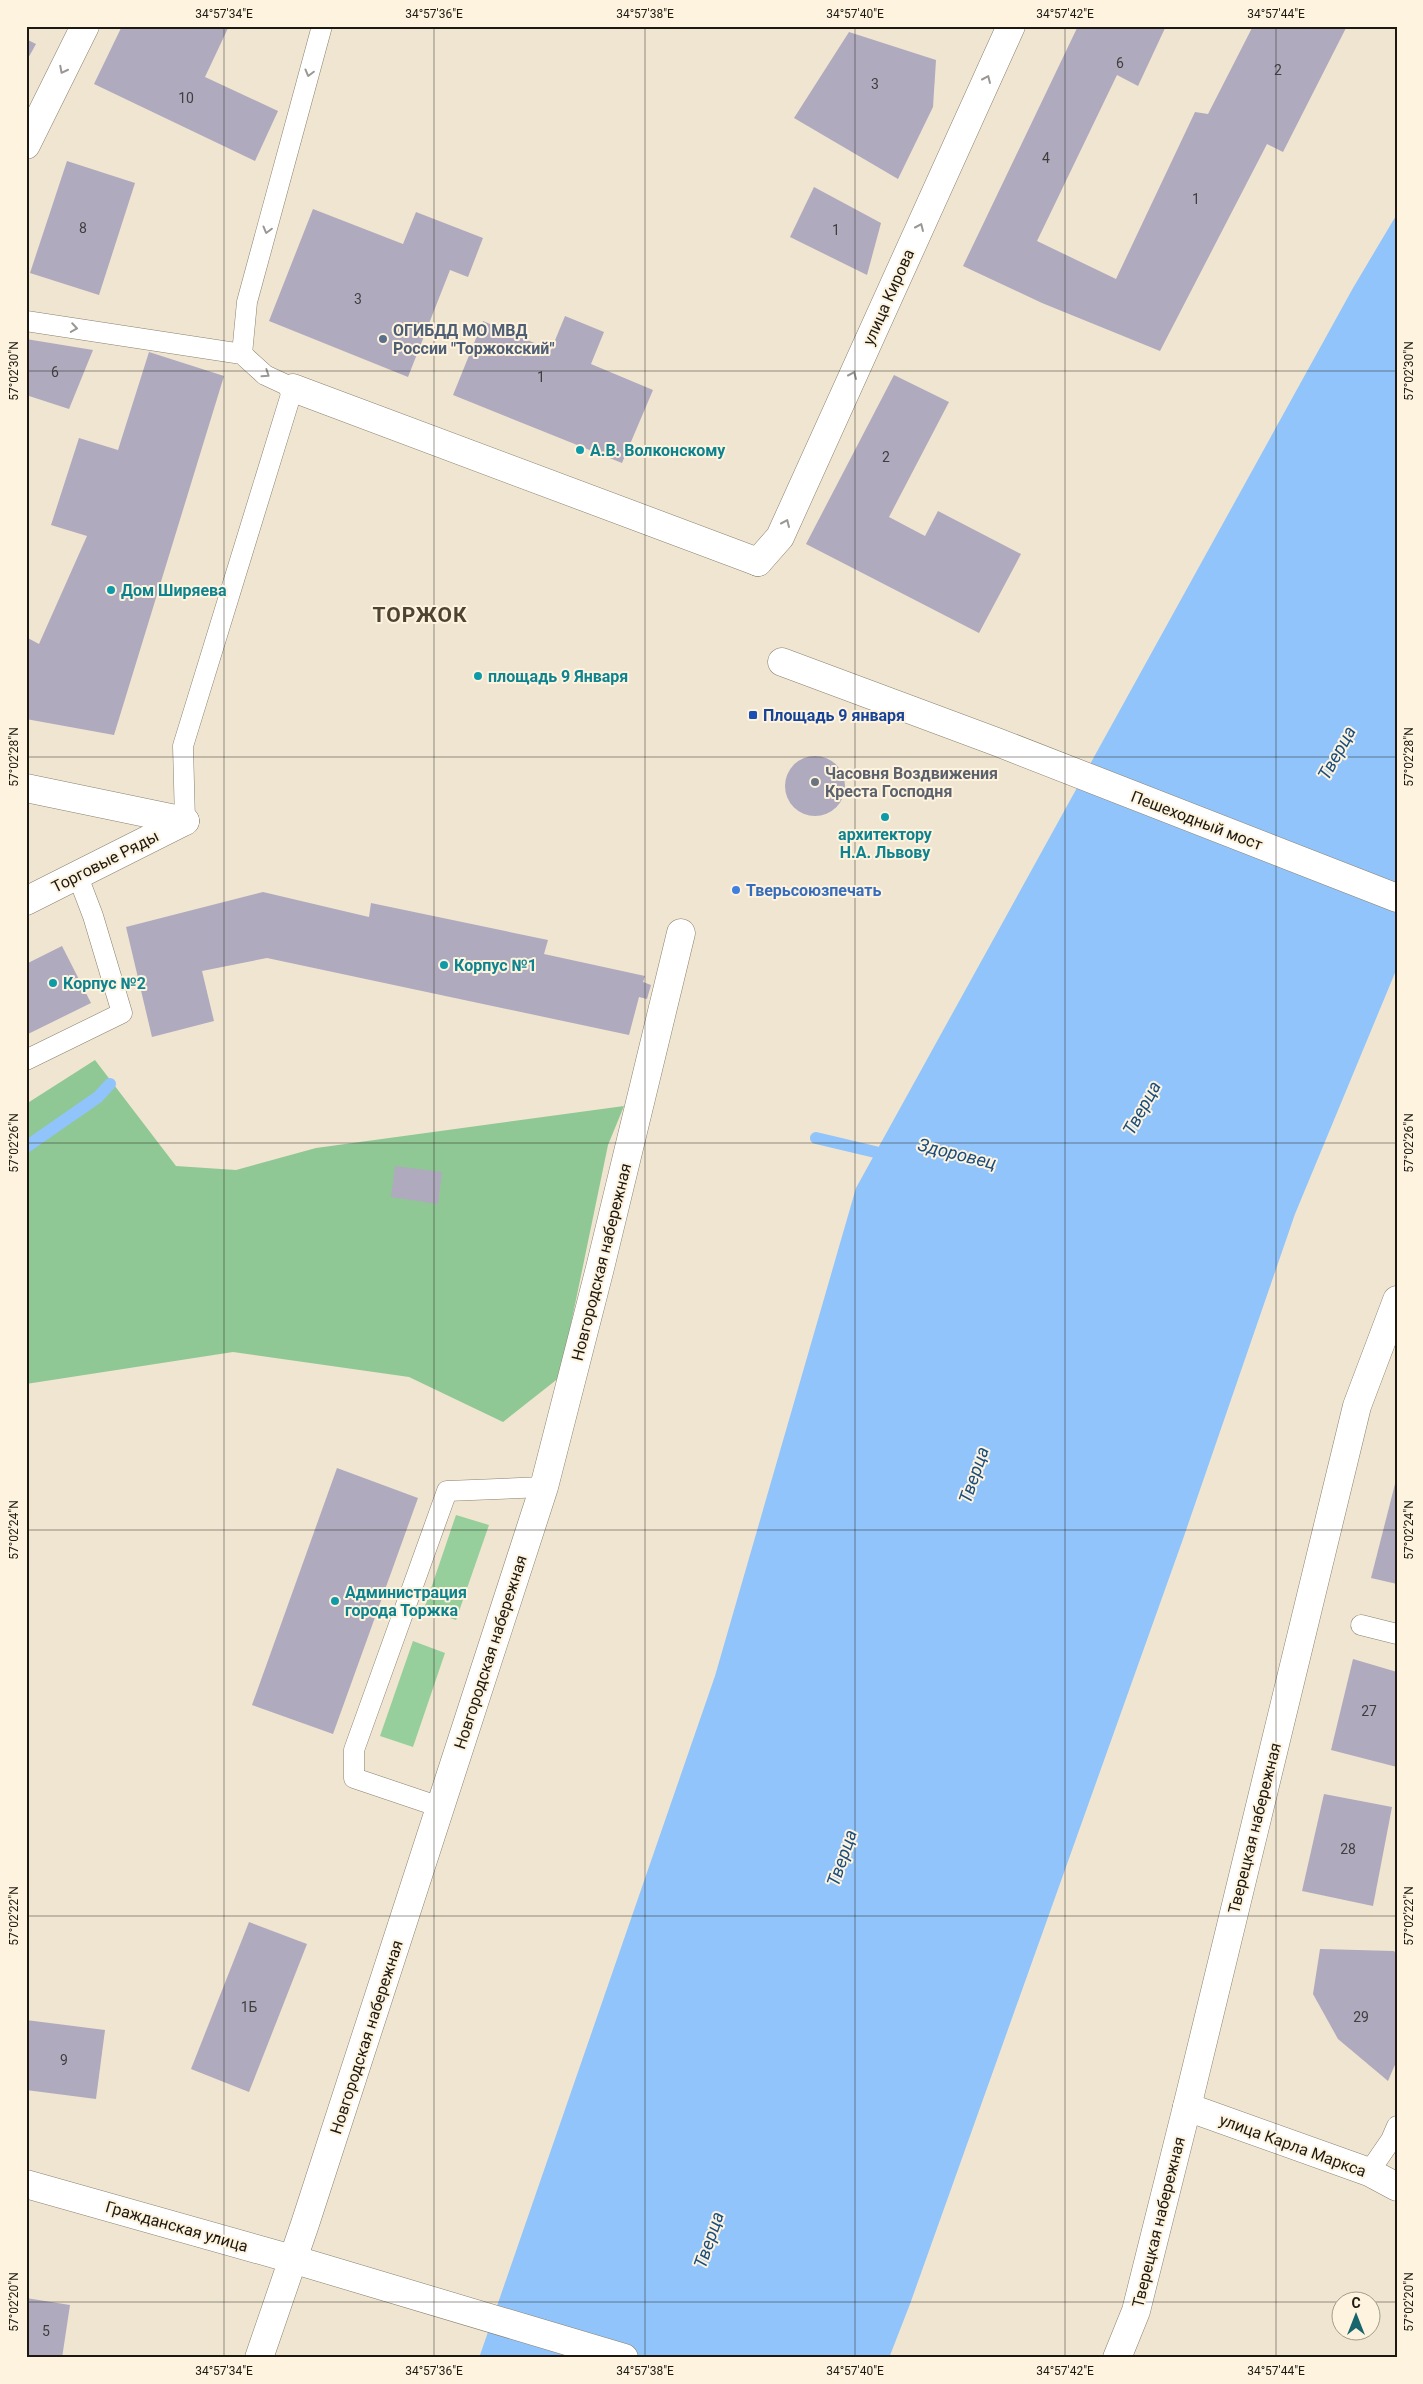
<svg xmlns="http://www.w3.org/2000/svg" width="1423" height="2384" viewBox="0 0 1423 2384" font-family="Roboto,sans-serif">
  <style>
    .green { fill: #96cf9b }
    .forest { fill: #8fc895 }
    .water { fill: #91c4fa }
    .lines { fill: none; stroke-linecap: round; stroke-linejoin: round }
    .stream { stroke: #91c4fa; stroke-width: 12 }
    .building { fill: #afaabe }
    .service-casing { stroke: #89806e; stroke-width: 21 }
    .pedestrian-casing { stroke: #89806e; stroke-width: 29 }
    .minor-casing { stroke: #89806e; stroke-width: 29 }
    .tertiary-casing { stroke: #89806e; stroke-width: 29 }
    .primary-casing { stroke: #89806e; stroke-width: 29 }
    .service { stroke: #fff; stroke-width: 20 }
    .pedestrian { stroke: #fff; stroke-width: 28 }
    .minor { stroke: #fff; stroke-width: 28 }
    .tertiary { stroke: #fff; stroke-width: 28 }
    .primary { stroke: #fff; stroke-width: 28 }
    .oneway { stroke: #999894 }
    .ticks { fill: none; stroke: #1d1912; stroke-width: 1; stroke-opacity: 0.45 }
    .service-dot { fill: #5c6f8a; stroke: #fdf3de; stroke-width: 2 }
    .culture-dot { fill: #0f9aa8; stroke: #fdf3de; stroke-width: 2 }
    .transit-dot { fill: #1a4fb4; stroke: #fdf3de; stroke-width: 2 }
    .worship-dot { fill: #6b7280; stroke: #fdf3de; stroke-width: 2 }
    .shop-dot { fill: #3f7fe0; stroke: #fdf3de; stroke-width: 2 }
    .labels { text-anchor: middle; stroke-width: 4; stroke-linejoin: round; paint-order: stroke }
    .number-label { font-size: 14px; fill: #423d3d }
    .street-label { font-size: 16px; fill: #1d1912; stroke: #fdf3de }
    .service-label { font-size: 16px; font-weight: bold; fill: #4e5e75; stroke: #fdf3de; text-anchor: start }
    .culture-label { font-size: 16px; font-weight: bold; fill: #0d838f; stroke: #fdf3de; text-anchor: start }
    .transit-label { font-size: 16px; font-weight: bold; fill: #164399; stroke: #fdf3de; text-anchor: start }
    .worship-label { font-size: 16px; font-weight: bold; fill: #5b616d; stroke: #fdf3de; text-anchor: start }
    .shop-label { font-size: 16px; font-weight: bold; fill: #366cbe; stroke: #fdf3de; text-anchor: start }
    .water-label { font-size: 18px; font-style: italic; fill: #194d7f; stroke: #fdf3de }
    .district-label { font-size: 21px; font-weight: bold; letter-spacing: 1px; fill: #4c4332; stroke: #fdf3de }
    .neatline { fill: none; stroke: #1d1912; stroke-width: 2 }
    .ticks-label { font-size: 12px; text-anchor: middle; fill: #1d1912 }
  </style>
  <rect width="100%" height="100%" fill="#f0e5d1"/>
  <g class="green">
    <path d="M456,1515L489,1525L456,1620L424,1609Z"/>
    <path d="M413,1641L445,1653L413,1747L380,1736Z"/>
  </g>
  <path class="forest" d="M95,1060L176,1166L236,1170L316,1148L624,1106L608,1145L560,1377L503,1422L409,1377L233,1352L26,1384V1104Z"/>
  <path class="water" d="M1397,214V968L1295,1214L1183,1539L910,2304L889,2358H479L715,1676L856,1188L1353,288Z"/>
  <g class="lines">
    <g class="stream">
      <path d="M816,1138L892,1156"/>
      <path d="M26,1147L98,1097L110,1084"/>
    </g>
  </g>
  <g class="building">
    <path d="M122,26H229L205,77L278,111L255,161L94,84Z"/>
    <path d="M1078,26H1166L1138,86L1117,75L1037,241L1116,279L1195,112L1208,114L1253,26H1347L1283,152L1267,144L1160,351L1042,303L963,266Z"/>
    <path d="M849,32L936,60L933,107L898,179L794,118Z"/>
    <path d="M26,39L36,44L26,62Z"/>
    <path d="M67,161L135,183L99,295L30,273Z"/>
    <path d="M814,187L881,223L867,275L790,237Z"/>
    <path d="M313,209L403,244L416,212L483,238L468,277L450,270L408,377L269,321Z"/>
    <path d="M565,316L604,332L591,364L653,390L622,463L453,395L483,321L551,350Z"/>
    <path d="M26,339L93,350L69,409L26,395Z"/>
    <path d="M149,352L224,376L114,735L26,719V637L39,644L87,536L51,525L79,438L118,450Z"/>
    <path d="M894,375L949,402L889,517L925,536L938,511L1021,554L979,633L806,544Z"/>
    <circle cx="815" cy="786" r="30"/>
    <path d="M263,892L369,917L371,903L548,940L544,954L645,976L643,982L651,985L647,999L639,997L629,1035L267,958L202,971L214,1021L152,1037L126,927Z"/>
    <path d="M62,946L91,1003L26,1035V964Z"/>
    <path d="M395,1166L442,1172L438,1204L391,1197Z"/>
    <path d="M337,1468L418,1498L333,1734L252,1705Z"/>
    <path d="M1396,1480H1397V1584L1371,1578Z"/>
    <path d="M1353,1659L1397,1672V1767L1331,1750Z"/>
    <path d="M1324,1794L1392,1807L1373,1906L1302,1891Z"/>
    <path d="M249,1922L307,1944L249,2092L191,2069Z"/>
    <path d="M1320,1949L1394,1951L1397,1956V2060L1388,2081L1338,2039L1313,1994Z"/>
    <path d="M26,2020L105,2030L96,2099L26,2090Z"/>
    <path d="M26,2298L70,2305L62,2358H26Z"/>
  </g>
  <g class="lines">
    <g class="service-casing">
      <g id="service">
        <path d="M26,321L242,354L265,375L293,388L183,746L185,821"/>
        <path d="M242,354L247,302L322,26"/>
        <path d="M26,1060L122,1013L93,916L77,874"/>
        <path d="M1361,1625L1397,1634"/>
        <path d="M440,1807L354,1778V1750L447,1491L544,1487"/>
        <path d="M1369,2172L1391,2140L1397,2126"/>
      </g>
    </g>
    <g class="pedestrian-casing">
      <path id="pedestrian" d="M782,662L997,742L1397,898"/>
    </g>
    <g class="minor-casing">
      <g id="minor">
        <path d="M293,388L758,562"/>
        <path d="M1187,2107L1369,2172L1397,2187"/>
        <path d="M259,2358L305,2224L544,1487L600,1268L681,933"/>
        <path d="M1117,2358L1136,2311L1187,2107L1357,1406L1397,1300"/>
      </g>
    </g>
    <g class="tertiary-casing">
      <g id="tertiary">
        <path d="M26,145L85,26"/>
        <path d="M758,562L780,537L1011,26"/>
        <path d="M26,788L185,821"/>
        <path d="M26,901L185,821"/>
      </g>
    </g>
    <g class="primary-casing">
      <path id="primary" d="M26,2184L292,2259L624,2358"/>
    </g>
    <use href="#service" class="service"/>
    <use href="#pedestrian" class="pedestrian"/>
    <use href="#minor" class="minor"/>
    <use href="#tertiary" class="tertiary"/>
    <use href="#primary" class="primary"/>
  </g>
  <defs><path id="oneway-chevron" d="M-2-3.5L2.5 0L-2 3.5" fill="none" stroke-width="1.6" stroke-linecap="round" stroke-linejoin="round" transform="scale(1.25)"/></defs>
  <g class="oneway">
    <use href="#oneway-chevron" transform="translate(63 70) rotate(117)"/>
    <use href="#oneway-chevron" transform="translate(309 73) rotate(105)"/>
    <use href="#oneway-chevron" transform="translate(987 79) rotate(-66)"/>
    <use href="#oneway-chevron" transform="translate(920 227) rotate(-66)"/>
    <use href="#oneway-chevron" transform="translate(267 230) rotate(105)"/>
    <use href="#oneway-chevron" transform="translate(74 328) rotate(9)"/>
    <use href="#oneway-chevron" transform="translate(266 374) rotate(34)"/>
    <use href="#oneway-chevron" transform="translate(853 375) rotate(-66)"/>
    <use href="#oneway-chevron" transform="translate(786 523) rotate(-66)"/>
  </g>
  <path class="ticks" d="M224,26V2358M434,26V2358M645,26V2358M855,26V2358M1065,26V2358M1276,26V2358M26,371H1397M26,757H1397M26,1143H1397M26,1530H1397M26,1916H1397M26,2302H1340M1370,2302H1397"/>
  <circle class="service-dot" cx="383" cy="339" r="5"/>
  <g class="culture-dot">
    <circle cx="580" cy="450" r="5"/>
    <circle cx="111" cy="590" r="5"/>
    <circle cx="478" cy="676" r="5"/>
    <circle cx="885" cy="817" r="5"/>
    <circle cx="444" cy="965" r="5"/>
    <circle cx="53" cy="983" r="5"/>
    <circle cx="335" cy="1601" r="5"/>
  </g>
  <rect class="transit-dot" x="748" y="710" width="10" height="10" rx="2.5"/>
  <circle class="worship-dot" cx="815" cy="782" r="5"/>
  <circle class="shop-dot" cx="736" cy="890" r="5"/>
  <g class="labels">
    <g class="number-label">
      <text x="1120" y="68">6</text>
      <text x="1278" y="75">2</text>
      <text x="875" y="89">3</text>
      <text x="186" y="103">10</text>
      <text x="1046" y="163">4</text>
      <text x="1196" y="204">1</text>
      <text x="83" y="233">8</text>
      <text x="836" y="235">1</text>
      <text x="358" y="304">3</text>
      <text x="55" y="377">6</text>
      <text x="541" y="382">1</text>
      <text x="886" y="462">2</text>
      <text x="1369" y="1716">27</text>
      <text x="1348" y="1854">28</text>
      <text x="249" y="2012">1Б</text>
      <text x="1361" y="2022">29</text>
      <text x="64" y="2065">9</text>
      <text x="46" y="2336">5</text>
    </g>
    <g class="street-label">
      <text transform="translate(888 297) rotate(-66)" y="6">улица Кирова</text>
      <text transform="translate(1197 820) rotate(21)" y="6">Пешеходный мост</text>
      <text transform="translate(105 861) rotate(-27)" y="6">Торговые Ряды</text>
      <text transform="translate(601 1262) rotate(-76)" y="6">Новгородская набережная</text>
      <text transform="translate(490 1652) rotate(-72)" y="6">Новгородская набережная</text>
      <text transform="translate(1254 1828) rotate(-76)" y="6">Тверецкая набережная</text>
      <text transform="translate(366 2037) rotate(-72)" y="6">Новгородская набережная</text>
      <text transform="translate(1293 2145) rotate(20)" y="6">улица Карла Маркса</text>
      <text transform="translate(1158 2222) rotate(-76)" y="6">Тверецкая набережная</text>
      <text transform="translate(177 2226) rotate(16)" y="6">Гражданская улица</text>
    </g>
    <g class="service-label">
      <text x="393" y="336">ОГИБДД МО МВД<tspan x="393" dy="18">России "Торжокский"</tspan></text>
    </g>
    <g class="culture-label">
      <text x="590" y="456">А.В. Волконскому</text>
      <text x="121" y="596">Дом Ширяева</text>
      <text x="488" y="682">площадь 9 Января</text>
      <text x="885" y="840" text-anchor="middle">архитектору<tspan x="885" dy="18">Н.А. Львову</tspan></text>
      <text x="454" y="971">Корпус №1</text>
      <text x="63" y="989">Корпус №2</text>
      <text x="345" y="1598">Администрация<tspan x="345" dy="18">города Торжка</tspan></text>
    </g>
    <g class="transit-label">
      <text x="763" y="721">Площадь 9 января</text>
    </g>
    <g class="worship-label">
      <text x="825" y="779">Часовня Воздвижения<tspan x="825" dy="18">Креста Господня</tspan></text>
    </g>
    <g class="shop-label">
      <text x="746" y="896">Тверьсоюзпечать</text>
    </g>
    <g class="water-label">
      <text transform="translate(1337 753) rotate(-61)" y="6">Тверца</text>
      <text transform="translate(1142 1108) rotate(-61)" y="6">Тверца</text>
      <text transform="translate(957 1154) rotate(14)" y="6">Здоровец</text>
      <text transform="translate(974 1475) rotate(-71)" y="6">Тверца</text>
      <text transform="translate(842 1858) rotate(-71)" y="6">Тверца</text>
      <text transform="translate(709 2240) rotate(-71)" y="6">Тверца</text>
    </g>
    <g class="district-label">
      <text x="420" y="622">ТОРЖОК</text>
    </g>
  </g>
  <rect width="1423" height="2384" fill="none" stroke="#fdf3de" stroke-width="55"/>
  <g transform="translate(1356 2316)"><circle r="24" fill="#fdf3de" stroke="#a39c8c"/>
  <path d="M0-4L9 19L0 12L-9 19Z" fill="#18656e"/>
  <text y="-8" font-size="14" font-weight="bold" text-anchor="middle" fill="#1d1912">С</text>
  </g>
  <rect x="28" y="28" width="1368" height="2328" class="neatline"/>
  <g class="ticks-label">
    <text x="224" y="18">34°57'34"E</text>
    <text x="434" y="18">34°57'36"E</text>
    <text x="645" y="18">34°57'38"E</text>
    <text x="855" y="18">34°57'40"E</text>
    <text x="1065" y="18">34°57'42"E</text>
    <text x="1276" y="18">34°57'44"E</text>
    <text transform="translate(14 371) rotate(-90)" y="4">57°02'30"N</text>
    <text transform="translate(1409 371) rotate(-90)" y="4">57°02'30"N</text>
    <text transform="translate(14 757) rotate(-90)" y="4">57°02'28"N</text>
    <text transform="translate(1409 757) rotate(-90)" y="4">57°02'28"N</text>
    <text transform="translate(14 1143) rotate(-90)" y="4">57°02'26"N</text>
    <text transform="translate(1409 1143) rotate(-90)" y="4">57°02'26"N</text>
    <text transform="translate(14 1530) rotate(-90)" y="4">57°02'24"N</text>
    <text transform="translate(1409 1530) rotate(-90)" y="4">57°02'24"N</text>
    <text transform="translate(14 1916) rotate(-90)" y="4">57°02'22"N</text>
    <text transform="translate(1409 1916) rotate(-90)" y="4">57°02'22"N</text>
    <text transform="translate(14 2302) rotate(-90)" y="4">57°02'20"N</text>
    <text transform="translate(1409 2302) rotate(-90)" y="4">57°02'20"N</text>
    <text x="224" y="2375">34°57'34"E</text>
    <text x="434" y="2375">34°57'36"E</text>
    <text x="645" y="2375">34°57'38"E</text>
    <text x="855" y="2375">34°57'40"E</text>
    <text x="1065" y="2375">34°57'42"E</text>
    <text x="1276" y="2375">34°57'44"E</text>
  </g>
</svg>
